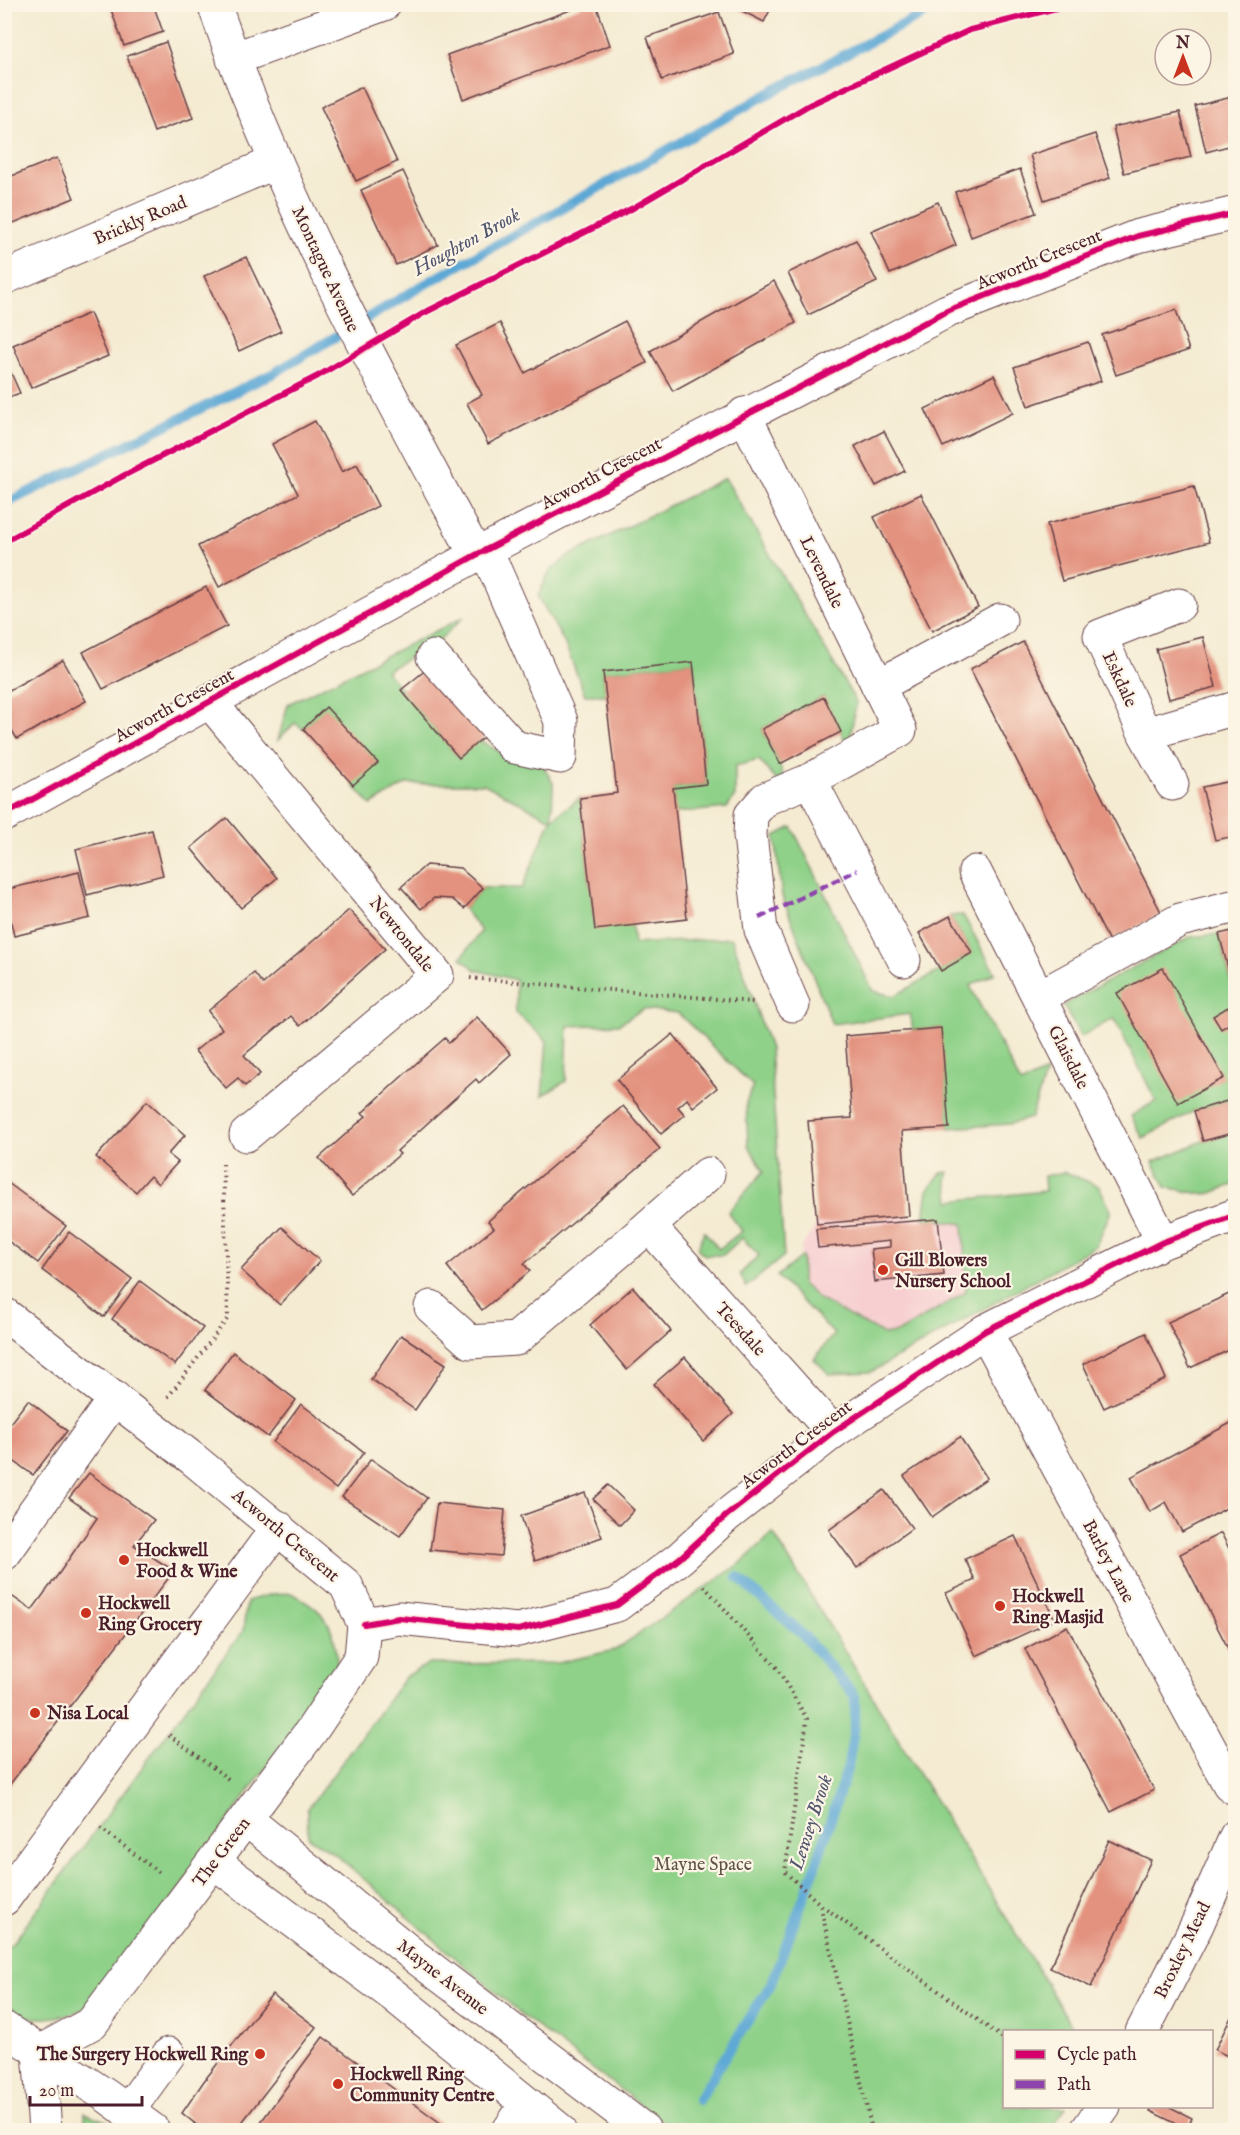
<svg xmlns="http://www.w3.org/2000/svg" width="1240" height="2135" viewBox="0 0 1240 2135" font-family="'IM FELL English',serif">
  <style>
    .built { fill: #f7cfd1 }
    .green { fill: #8fd189; stroke: #6c785a; stroke-width: 1.5 }
    .lines { fill: none; stroke-linecap: round; stroke-linejoin: round }
    .stream { stroke: #5da8d5; stroke-width: 10 }
    .building { fill: #e3927f }
    .minor-casing { stroke: #643e44; stroke-width: 35 }
    .path { stroke: #643e44; stroke-width: 4; stroke-dasharray: 1.5 4.5; stroke-linecap: butt }
    .minor { stroke: #fff; stroke-width: 33 }
    .quiet { stroke: #8e44ad; stroke-width: 4.5; stroke-dasharray: 9 4.5; stroke-linecap: butt }
    .cycleway-casing { stroke: #fcf5e5; stroke-width: 10 }
    .cycleway { stroke: #d6006c; stroke-width: 6 }
    .poi-dot { fill: #c8321e; stroke: #fcf5e5; stroke-width: 2 }
    .labels { text-anchor: middle; stroke-width: 4.5; stroke-linejoin: round; paint-order: stroke }
    .street-label { font-size: 18px; fill: #4a1f2b; stroke: #fcf5e5 }
    .poi-label { font-size: 18px; font-weight: bold; fill: #4a1f2b; stroke: #fcf5e5; text-anchor: start }
    .park-label { font-size: 18px; fill: #5f5447; stroke: #fcf5e5 }
    .water-label { font-size: 20px; font-style: italic; fill: #52566f; stroke: #fcf5e5 }
  </style>
  <rect width="100%" height="100%" fill="#fcf5e5"/>
  <filter id="ink" filterUnits="userSpaceOnUse"><feTurbulence type="fractalNoise" baseFrequency=".0167" numOctaves="2"/><feDisplacementMap in="SourceGraphic" scale="12" xChannelSelector="R" yChannelSelector="G"/><feConvolveMatrix kernelMatrix="1 2 1 2 8 2 1 2 1" color-interpolation-filters="sRGB"/></filter>
  <filter id="wash" filterUnits="userSpaceOnUse"><feTurbulence type="fractalNoise" baseFrequency=".008" numOctaves="4" result="noise"/><feDisplacementMap in="SourceGraphic" scale="24" xChannelSelector="R" yChannelSelector="G"/><feGaussianBlur stdDeviation="1.35" result="paint"/><feColorMatrix in="noise" values="0 0 0 0 0 0 0 0 0 0 0 0 0 0 0 0 0 1.4 0 .05"/><feComposite in="paint" operator="in"/></filter>
  <g filter="url(#wash)">
    <rect width="100%" height="100%" fill="#f4ebd2"/>
    <path class="built" d="M909,1216L963,1224L966,1292L899,1332L883,1335L820,1300L802,1284L801,1248L817,1224Z"/>
    <g class="green">
      <path d="M725,478L856,702L850,741L848,746L823,697L762,729L780,764L783,779L776,780L759,760L735,766V796L727,808L675,813L673,788L706,784L693,662L603,672L606,695H585L564,642L538,596L549,572L567,557Z"/>
      <path d="M464,617L439,640L386,671L459,758L479,740L500,752L541,762L553,783L552,819L580,798L595,929L632,925L634,944L732,938L770,1049L784,1256L746,1287L740,1274L759,1255L742,1238L723,1255H705L698,1249L704,1231L719,1249L742,1231L728,1212L764,1171L748,1145L746,1103L753,1086L678,1013L643,1009L619,1024L568,1026L566,1081L542,1096L547,1041L516,1013V980L476,970L461,958L481,931L464,909L483,888H522L551,819L484,784H406L371,805L353,785L326,708L303,729L295,723L278,740L288,704Z"/>
      <path d="M792,827L873,991L894,996L972,953L950,916L963,915L995,973L970,986L1021,1084L1046,1072L1031,1118L1010,1124L949,1128L940,1028L913,1030L910,1014L832,1024L782,896L775,836Z"/>
      <path d="M1219,934L1235,997V1130L1227,1101L1194,1111L1143,1138L1131,1116L1156,1101L1114,1018L1081,1037L1063,1005L1190,937Z"/>
      <path d="M1235,1132V1184L1206,1195L1166,1187L1153,1162L1203,1141Z"/>
      <path d="M949,1172L947,1179L950,1201L1045,1191L1044,1176L1065,1172L1099,1186L1111,1211L1096,1246L871,1372L829,1374L814,1359L834,1334L777,1276L802,1256V1284L820,1300L884,1335L899,1332L966,1292L963,1224L924,1218L928,1190L941,1173Z"/>
      <path d="M773,1533L1075,2031L1004,2032V2106L1066,2107L1050,2130H674L524,2017L335,1854L308,1837L307,1810L405,1677L428,1664L557,1663L615,1650L741,1563Z"/>
      <path d="M291,1593C327,1610 337,1629 337,1668L97,2004C72,2015 20,2033 5,1997C1,1987 5,1957 4,1946L11,1945L243,1631L247,1601L272,1594Z"/>
      <path d="M85,2113L126,2129L85,2130Z"/>
    </g>
    <g class="lines">
      <g class="stream">
        <path d="M4,504L274,373L420,287L768,94L943,4"/>
        <path d="M698,2100L771,1984L815,1868L848,1766L855,1725V1696L803,1635L737,1577"/>
      </g>
    </g>
    <g id="blocks">
      <g class="building">
        <path d="M109,4H153L163,32L124,46Z"/>
        <path d="M587,4H596L610,45L463,99L447,55Z"/>
        <path d="M728,4H773L764,22Z"/>
        <path d="M719,12L734,54L662,80L647,37Z"/>
        <path d="M166,42L193,118L154,132L127,56Z"/>
        <path d="M362,87L397,162L356,181L321,107Z"/>
        <path d="M1236,96V144L1206,152L1195,106Z"/>
        <path d="M1180,112L1191,157L1124,173L1113,127Z"/>
        <path d="M1095,134L1110,178L1044,200L1030,155Z"/>
        <path d="M57,158L74,198L4,227V179Z"/>
        <path d="M1020,169L1036,213L971,237L955,192Z"/>
        <path d="M403,171L438,245L396,265L361,190Z"/>
        <path d="M938,202L956,245L890,274L871,231Z"/>
        <path d="M856,240L877,282L808,315L788,273Z"/>
        <path d="M246,257L281,331L239,351L204,276Z"/>
        <path d="M774,281L796,323L673,391L650,351Z"/>
        <path d="M1176,310L1189,350L1116,375L1102,335Z"/>
        <path d="M90,313L108,356L31,388L13,345Z"/>
        <path d="M625,321L647,363L488,444L467,403L482,395L456,345L500,323L525,373Z"/>
        <path d="M1088,342L1101,381L1028,406L1014,367Z"/>
        <path d="M4,357L20,393L4,399Z"/>
        <path d="M994,375L1013,413L943,447L925,409Z"/>
        <path d="M315,421L342,472L357,464L378,506L219,587L198,546L298,494L272,444Z"/>
        <path d="M884,431L905,471L876,486L855,446Z"/>
        <path d="M1194,486L1209,542L1062,581L1047,524Z"/>
        <path d="M921,494L978,607L932,631L874,517Z"/>
        <path d="M206,587L227,626L103,689L83,652Z"/>
        <path d="M1203,637L1216,687L1169,699L1156,649Z"/>
        <path d="M1023,642L1162,914L1109,941L970,669Z"/>
        <path d="M63,660L86,701L17,739L4,717V693Z"/>
        <path d="M693,662L706,784L673,788L687,919L595,930L580,798L617,793L603,672Z"/>
        <path d="M427,669L485,736L459,758L401,690Z"/>
        <path d="M824,697L841,732L780,764L762,729Z"/>
        <path d="M326,707L378,763L353,785L303,729Z"/>
        <path d="M1236,780V836L1215,840L1202,787Z"/>
        <path d="M227,818L277,878L241,908L191,848Z"/>
        <path d="M152,830L163,875L87,895L76,849Z"/>
        <path d="M426,865L460,868L483,888L464,909L452,899L434,898L421,909L401,887Z"/>
        <path d="M79,872L90,918L14,936L4,890Z"/>
        <path d="M349,910L385,949L300,1026L291,1016L244,1055L260,1074L245,1086L238,1078L226,1088L195,1051L222,1029L208,1011L254,973L263,984Z"/>
        <path d="M950,916L972,953L941,971L919,933Z"/>
        <path d="M1236,930V994H1235L1219,934Z"/>
        <path d="M1163,968L1224,1078L1178,1103L1117,993Z"/>
        <path d="M1228,1007L1236,1020L1221,1029L1213,1016Z"/>
        <path d="M477,1017L511,1054L479,1083L476,1079L455,1098L397,1151L400,1154L352,1196L319,1158L366,1116L362,1113L421,1059L445,1038L449,1043Z"/>
        <path d="M941,1028L949,1128L902,1131L909,1216L817,1224L808,1121L852,1118L845,1036Z"/>
        <path d="M673,1034L717,1088L693,1107L687,1099L678,1107L685,1115L661,1134L617,1080Z"/>
        <path d="M147,1101L185,1135L168,1154L178,1162L158,1184L150,1176L136,1192L96,1157Z"/>
        <path d="M1227,1101L1236,1132L1203,1141L1194,1111Z"/>
        <path d="M623,1106L660,1149L524,1264L530,1271L482,1310L447,1266L494,1228L488,1221Z"/>
        <path d="M4,1180L66,1226L38,1263L4,1238Z"/>
        <path d="M938,1219L944,1275L875,1282L871,1249L890,1247V1241L818,1248L816,1229Z"/>
        <path d="M282,1227L320,1261L280,1305L241,1270Z"/>
        <path d="M69,1232L132,1279L104,1317L42,1270Z"/>
        <path d="M140,1281L203,1328L175,1365L112,1319Z"/>
        <path d="M633,1287L671,1331L627,1370L590,1325Z"/>
        <path d="M1229,1294L1236,1307V1347L1190,1368L1168,1322Z"/>
        <path d="M1146,1333L1166,1379L1104,1408L1083,1364Z"/>
        <path d="M401,1335L446,1364L415,1410L371,1379Z"/>
        <path d="M233,1352L296,1400L268,1437L205,1390Z"/>
        <path d="M685,1357L733,1414L703,1441L654,1384Z"/>
        <path d="M28,1400L67,1431L33,1475L4,1454V1431Z"/>
        <path d="M301,1404L364,1452L336,1489L273,1442Z"/>
        <path d="M1236,1420V1503L1182,1532L1166,1502L1150,1512L1131,1477Z"/>
        <path d="M960,1437L987,1478L932,1517L904,1476Z"/>
        <path d="M371,1459L427,1498L400,1536L342,1497Z"/>
        <path d="M89,1473L154,1520L134,1545L174,1571L4,1792V1591L32,1610L60,1572L97,1518L69,1498Z"/>
        <path d="M608,1485L634,1510L620,1525L593,1499Z"/>
        <path d="M884,1490L912,1528L857,1568L829,1530Z"/>
        <path d="M585,1493L602,1537L535,1561L521,1516Z"/>
        <path d="M437,1503L505,1510L501,1556L430,1550Z"/>
        <path d="M1221,1533L1236,1562V1654L1232,1656L1180,1554Z"/>
        <path d="M1015,1536L1055,1620L976,1656L946,1593L975,1580L965,1559Z"/>
        <path d="M1067,1626L1154,1790L1111,1812L1025,1649Z"/>
        <path d="M1109,1840L1151,1860L1091,1987L1050,1968Z"/>
        <path d="M272,1994L316,2027L236,2130H203L182,2113L204,2081Z"/>
        <path d="M1236,2007V2060L1215,2050Z"/>
        <path d="M323,2037L450,2130H255Z"/>
        <path d="M1153,2106H1168L1192,2118L1187,2129L1150,2111Z"/>
      </g>
    </g>
  </g>
  <g filter="url(#ink)">
    <use href="#blocks" fill-opacity="0" stroke="#643e44" stroke-width="1.5"/>
    <g class="lines">
      <g class="minor-casing">
        <g id="minor">
          <path d="M214,4C281,198 379,376 476,555"/>
          <path d="M233,59L384,4"/>
          <path d="M4,278L276,162"/>
          <path d="M744,414L900,730L810,780L904,960"/>
          <path d="M1179,605L1100,636L1145,734L1236,708"/>
          <path d="M433,657L514,747L560,757L561,721L486,550"/>
          <path d="M878,686L1000,620"/>
          <path d="M210,702L437,975L246,1135"/>
          <path d="M1145,734L1172,784"/>
          <path d="M4,815L476,555L947,311L1138,236L1236,213"/>
          <path d="M975,872L1163,1242"/>
          <path d="M1039,997L1180,920L1236,906"/>
          <path d="M793,1005L761,930L750,835L751,815L765,799L810,780"/>
          <path d="M649,1226L708,1174"/>
          <path d="M431,1307L470,1342L516,1339L649,1226L833,1432"/>
          <path d="M4,1314L193,1459L346,1585L364,1624"/>
          <path d="M985,1331L1229,1784L1236,1789"/>
          <path d="M4,1554L115,1398"/>
          <path d="M364,1624L399,1618L518,1630L617,1605L680,1558L726,1516L833,1432L985,1331L1163,1242L1236,1215"/>
          <path d="M246,1819L417,1958L644,2130"/>
          <path d="M214,1862L393,1995L560,2130"/>
          <path d="M4,1899L278,1527"/>
          <path d="M4,2028L108,2097L153,2130"/>
          <path d="M1142,2032L1197,1925L1236,1836"/>
          <path d="M39,2052L92,2023L128,1975L312,1730L361,1657L364,1624"/>
          <path d="M39,2052L45,2130"/>
          <path d="M127,2112L169,2054"/>
          <path d="M509,2130L526,2105"/>
          <path d="M1087,2130L1104,2106"/>
        </g>
      </g>
      <g class="path">
        <path d="M470,978L753,1002"/>
        <path d="M168,1397L228,1318L223,1164"/>
        <path d="M704,1586L777,1668L807,1719L785,1872L820,1904"/>
        <path d="M169,1735L231,1781"/>
        <path d="M100,1828L161,1874"/>
        <path d="M872,2130L820,1904L1004,2039"/>
      </g>
      <use href="#minor" class="minor"/>
      <path class="quiet" d="M759,918L857,870"/>
      <g class="cycleway-casing">
        <g id="cycleway">
          <path d="M4,542L121,477L318,376L424,313L633,208L809,105L970,30L1072,4"/>
          <path d="M4,815L476,555L947,311L1138,236L1236,213"/>
          <path d="M364,1624L399,1618L518,1630L617,1605L680,1558L726,1516L833,1432L985,1331L1163,1242L1236,1215"/>
        </g>
      </g>
      <use href="#cycleway" class="cycleway"/>
    </g>
  </g>
  <g class="poi-dot">
    <circle cx="883" cy="1270" r="6"/>
    <circle cx="124" cy="1560" r="6"/>
    <circle cx="1000" cy="1606" r="6"/>
    <circle cx="86" cy="1613" r="6"/>
    <circle cx="35" cy="1713" r="6"/>
    <circle cx="260" cy="2054" r="6"/>
    <circle cx="338" cy="2084" r="6"/>
  </g>
  <g class="labels">
    <g class="street-label">
      <text transform="translate(140 220) rotate(-23)" y="6">Brickly Road</text>
      <text transform="translate(1039 259) rotate(-22)" y="6">Acworth Crescent</text>
      <text transform="translate(326 269) rotate(65)" y="6">Montague Avenue</text>
      <text transform="translate(601 473) rotate(-28)" y="6">Acworth Crescent</text>
      <text transform="translate(822 572) rotate(64)" y="6">Levendale</text>
      <text transform="translate(1120 679) rotate(65)" y="6">Eskdale</text>
      <text transform="translate(174 705) rotate(-29)" y="6">Acworth Crescent</text>
      <text transform="translate(402 934) rotate(51)" y="6">Newtondale</text>
      <text transform="translate(1069 1057) rotate(63)" y="6">Glaisdale</text>
      <text transform="translate(741 1329) rotate(48)" y="6">Teesdale</text>
      <text transform="translate(796 1444) rotate(-37)" y="6">Acworth Crescent</text>
      <text transform="translate(286 1535) rotate(40)" y="6">Acworth Crescent</text>
      <text transform="translate(1109 1561) rotate(62)" y="6">Barley Lane</text>
      <text transform="translate(221 1852) rotate(-53)" y="6">The Green</text>
      <text transform="translate(1182 1950) rotate(-64)" y="6">Broxley Mead</text>
      <text transform="translate(443 1977) rotate(38)" y="6">Mayne Avenue</text>
    </g>
    <g class="poi-label">
      <text x="895" y="1266">Gill Blowers<tspan x="895" dy="21">Nursery School</tspan></text>
      <text x="136" y="1556">Hockwell<tspan x="136" dy="21">Food &amp; Wine</tspan></text>
      <text x="1012" y="1602">Hockwell<tspan x="1012" dy="21">Ring Masjid</tspan></text>
      <text x="98" y="1609">Hockwell<tspan x="98" dy="21">Ring Grocery</tspan></text>
      <text x="47" y="1719">Nisa Local</text>
      <text x="248" y="2060" text-anchor="end">The Surgery Hockwell Ring</text>
      <text x="350" y="2080">Hockwell Ring<tspan x="350" dy="21">Community Centre</tspan></text>
    </g>
    <g class="park-label">
      <text x="703" y="1870">Mayne Space</text>
    </g>
    <g class="water-label">
      <text transform="translate(466 241) rotate(-29)" y="7">Houghton Brook</text>
      <text transform="translate(810 1822) rotate(-72)" y="7">Lewsey Brook</text>
    </g>
  </g>
  <rect width="1240" height="2135" fill="none" stroke="#fcf5e5" stroke-width="24"/>
  <rect x="1003" y="2030" width="210" height="78" fill="#fcf5e5" stroke="#b59f9b" stroke-width="1.5"/>
  <rect x="1015" y="2050" width="30" height="9" fill="#d6006c" stroke="#b59f9b" stroke-width="1.5"/>
  <text x="1057" y="2060" font-size="18" fill="#4a1f2b">Cycle path</text>
  <rect x="1015" y="2080" width="30" height="9" fill="#8e44ad" stroke="#b59f9b" stroke-width="1.5"/>
  <text x="1057" y="2090" font-size="18" fill="#4a1f2b">Path</text>
  <g transform="translate(1183 57)"><circle r="28" fill="#fcf5e5" stroke="#b59f9b" stroke-width="1.5"/>
  <path d="M0-4.5L10 22L0 15L-10 22Z" fill="#c8321e"/>
  <text y="-9" font-size="16" font-weight="bold" text-anchor="middle" fill="#4a1f2b">N</text>
  </g>
  <path d="M30 2096v9h112v-9" fill="none" stroke="#4a1f2b" stroke-width="3"/>
  <text x="39" y="2096" font-size="18" fill="#4a1f2b" stroke="#fcf5e5" stroke-width="4.5" paint-order="stroke">20 m</text>
</svg>
